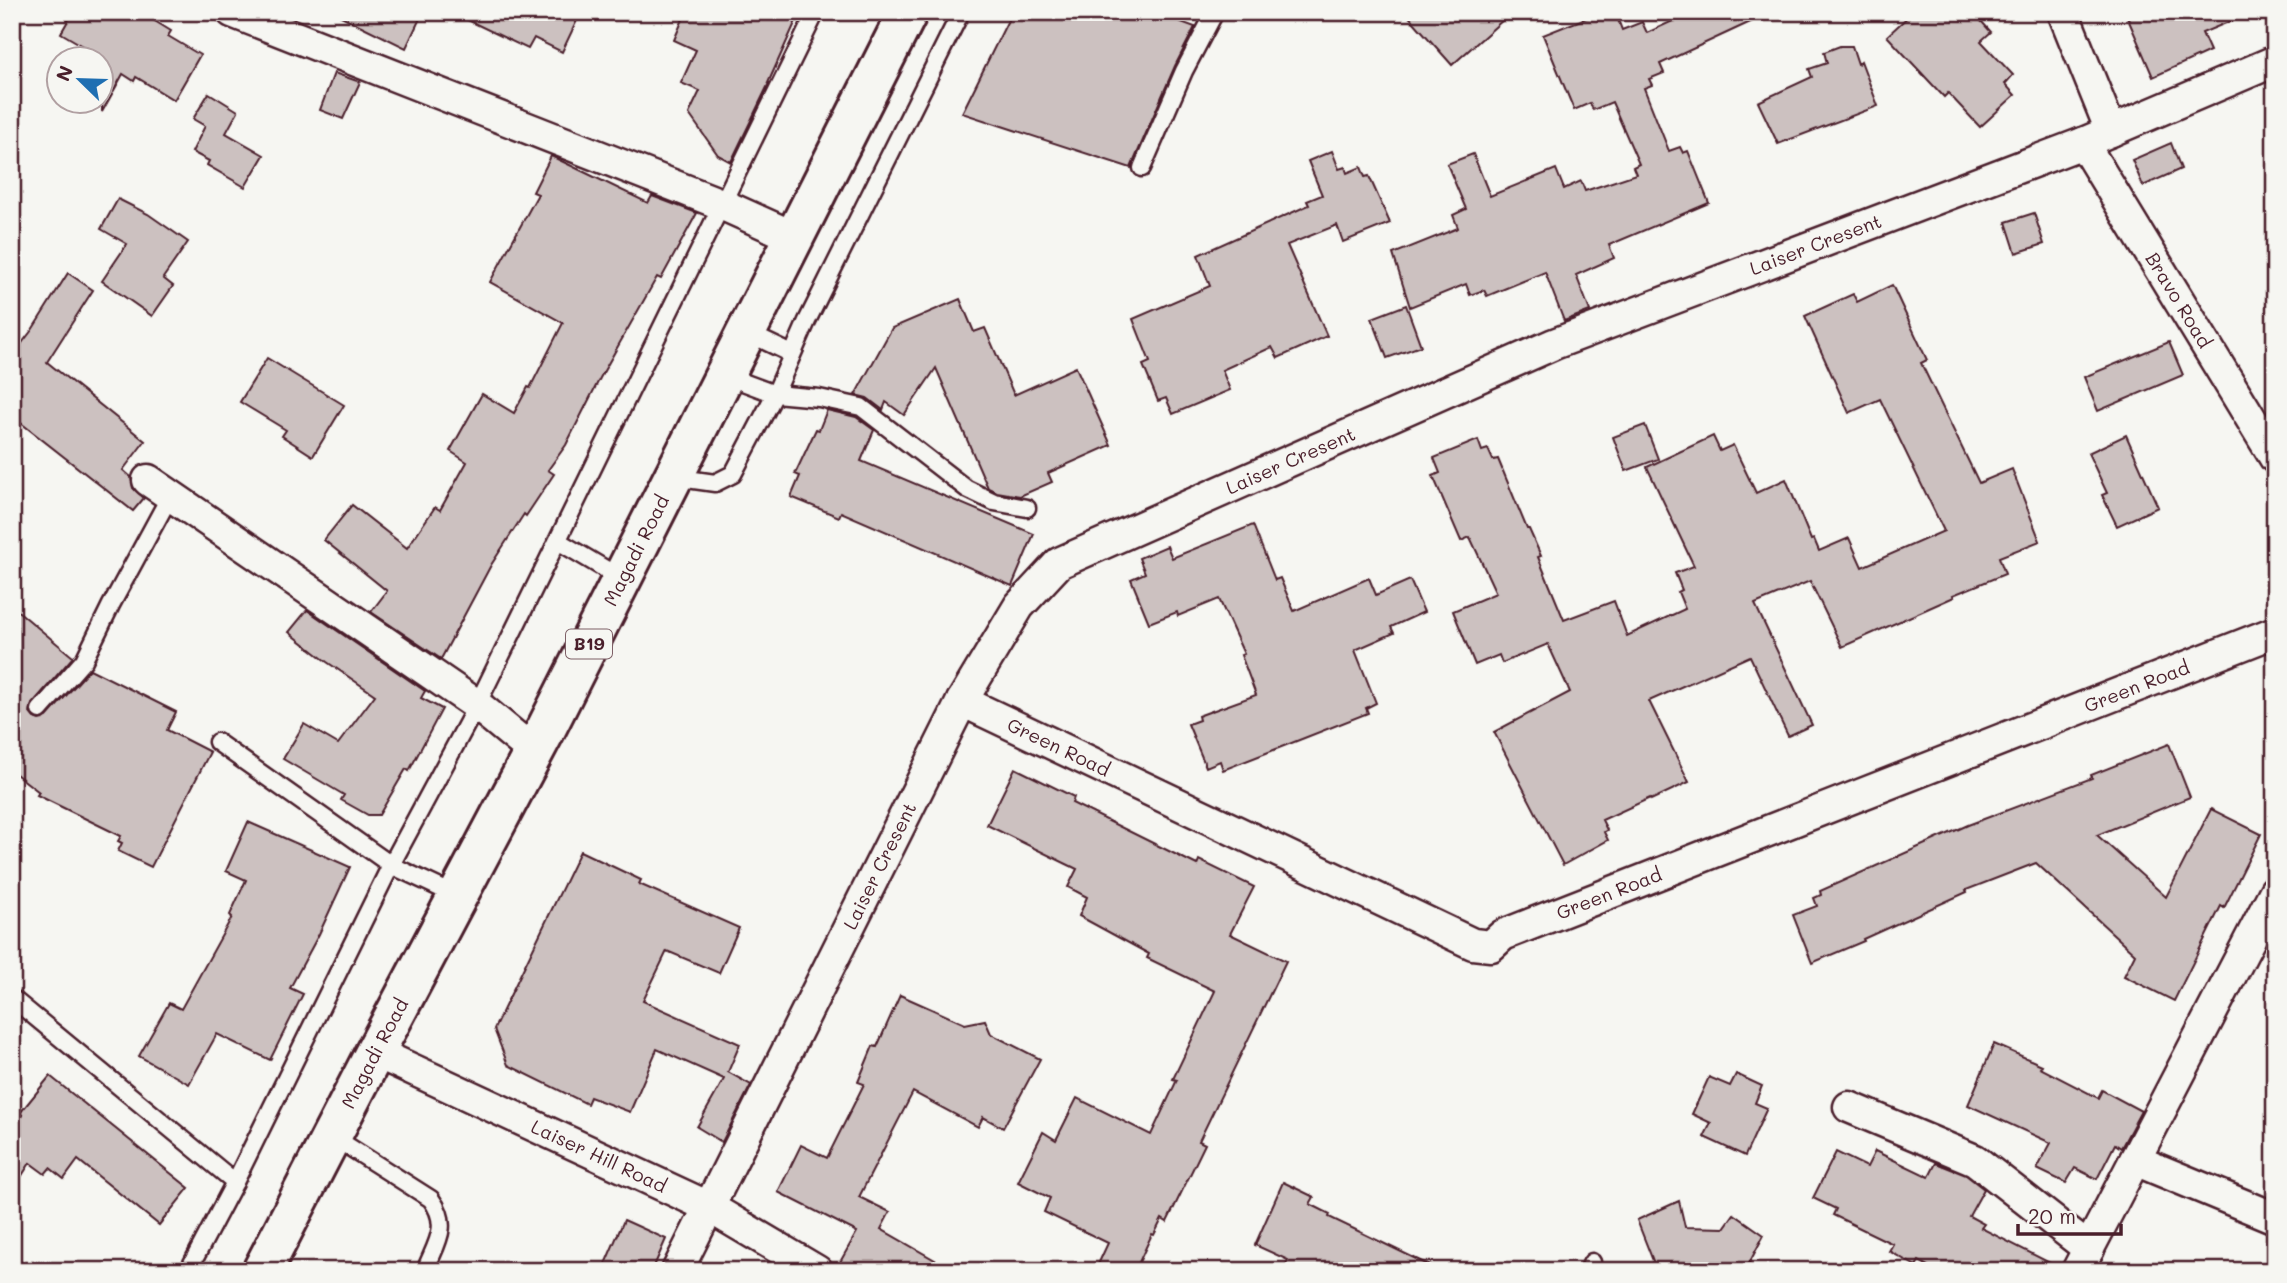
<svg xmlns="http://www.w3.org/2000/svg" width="2287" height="1283" viewBox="0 0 2287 1283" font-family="Mali,sans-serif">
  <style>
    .building { fill: #ccc1c0; stroke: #4a1f2b; stroke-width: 2 }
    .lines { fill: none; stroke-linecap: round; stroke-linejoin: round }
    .lane-casing { stroke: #4a1f2b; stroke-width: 21 }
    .street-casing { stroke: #4a1f2b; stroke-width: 35 }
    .highway-casing { stroke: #4a1f2b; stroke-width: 44 }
    .lane { stroke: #f6f6f2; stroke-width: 16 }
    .street { stroke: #f6f6f2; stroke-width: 30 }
    .highway { stroke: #f6f6f2; stroke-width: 38 }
    .labels { text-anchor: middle; stroke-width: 5; stroke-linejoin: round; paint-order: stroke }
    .shield { fill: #f6f6f2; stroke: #7e6067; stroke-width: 2 }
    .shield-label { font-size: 18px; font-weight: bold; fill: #4a1f2b }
    .street-label { font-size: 19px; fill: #4a1f2b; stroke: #f6f6f2 }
  </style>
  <rect width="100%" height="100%" fill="#f6f6f2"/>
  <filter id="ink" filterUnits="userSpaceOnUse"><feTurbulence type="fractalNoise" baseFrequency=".0143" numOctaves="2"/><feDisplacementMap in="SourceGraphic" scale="14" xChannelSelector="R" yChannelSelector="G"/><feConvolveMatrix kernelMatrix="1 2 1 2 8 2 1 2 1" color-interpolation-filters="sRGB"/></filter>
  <g filter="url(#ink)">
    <g class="building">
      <path d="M73,12H140L171,31L168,36L200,55L174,100L136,77L134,81L123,74L102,112V57L61,33Z"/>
      <path d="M333,12H423L406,48Z"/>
      <path d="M451,12H581L562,52L534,38L528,49Z"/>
      <path d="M686,12H800L768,83H769L731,162L718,155L689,114L700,91L681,83L696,50L674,40Z"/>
      <path d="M1012,12H1185L1181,22L1195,27L1175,66L1131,168L962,113Z"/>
      <path d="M1405,12H1512L1452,65Z"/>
      <path d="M1601,12H1615L1622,30L1642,22L1647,33L1692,12H1772L1660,64L1664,73L1649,79L1652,85L1644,88L1669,151L1680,147L1683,153L1688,151L1709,203L1609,245L1614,258L1576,275L1590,311L1564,321L1545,272L1487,296L1484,290L1470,295L1466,284L1410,307L1393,254L1458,228L1453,215L1466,209L1447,164L1473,154L1490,196L1556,169L1564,189L1581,181L1585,191L1636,174L1633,167L1639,164L1612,102L1593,110L1590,103L1574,110L1543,35Z"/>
      <path d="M1913,12H1973L1991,32L1981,41L2013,75L2005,84L2015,95L1980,127L1948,93L1944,97L1887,36Z"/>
      <path d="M2125,12H2250V13L2202,33L2210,51L2153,77Z"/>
      <path d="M1840,46H1852L1858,64L1861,61L1878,106L1778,144L1758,102L1812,77L1809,69L1827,63L1824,52Z"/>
      <path d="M334,73L360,82L343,119L320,110Z"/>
      <path d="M209,93L238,111L226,133L264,155L245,187L207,165L209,161L192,152L205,126L193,119Z"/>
      <path d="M2171,143L2181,169L2143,186L2132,160Z"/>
      <path d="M1332,151L1339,169L1345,167L1347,173L1361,167L1365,177L1369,176L1390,223L1343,242L1337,225L1287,245L1327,336L1278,358L1272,347L1222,370L1230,390L1173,414L1166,398L1158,401L1143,365L1150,362L1133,319L1210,286L1198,255L1309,205L1307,201L1322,195L1308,161Z"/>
      <path d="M551,156L648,203L652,196L697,213L661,279L657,277L600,378L566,445L548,470L554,474L526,516L524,514L491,565L441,659L371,612L387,591L324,540L352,505L407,548L435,507L440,510L467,462L450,451L482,394L514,413L528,387L530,388L563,323L490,282L538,194L533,192Z"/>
      <path d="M118,199L148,214L188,242L163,278L173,286L152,316L102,281L127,244L101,229Z"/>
      <path d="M2034,213L2044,244L2016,253L2006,222Z"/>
      <path d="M68,273L93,290L47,362L145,441L123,470L131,477L133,488L144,498L133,511L12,416V356L32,330Z"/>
      <path d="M1892,285L1927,360L1921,363L1979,483L2012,469L2040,541L1999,557L2005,574L1953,595L1954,597L1842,647L1810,581L1755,604L1812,725L1788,736L1750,656L1649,701L1689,782L1651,800L1650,798L1602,820L1607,830L1604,832L1608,840L1563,865L1494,732L1570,692L1548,644L1502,663L1499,655L1475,665L1453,611L1496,593L1470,537L1461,541L1433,476L1440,473L1434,458L1478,440L1482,451L1488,449L1493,460L1498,459L1527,529H1529L1541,556L1538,557L1564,620L1614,601L1627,636L1685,609L1678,592L1682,590L1675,573L1694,566L1647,467L1713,436L1720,451L1733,445L1756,493L1786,479L1811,540L1814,539L1819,551L1849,538L1862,567L1944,531L1880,399L1849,413L1805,316L1853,294L1857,302Z"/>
      <path d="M960,299L974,332L985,328L1014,395L1076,367L1111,445L1048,473L1052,482L1020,496L997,492L988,488L936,368L904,415L886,402L883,410L867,398L855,395L892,328Z"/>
      <path d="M1406,305L1421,346L1387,358L1372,318Z"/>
      <path d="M2169,342L2183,375L2098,411L2084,377Z"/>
      <path d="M267,358L344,405L313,456L282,436L286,430L240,402Z"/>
      <path d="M827,410L856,417L874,430L861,461L1034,534L1012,586L841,512L839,517L791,497L800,476L795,474L816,429L819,430Z"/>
      <path d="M1645,425L1658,459L1626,471L1613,437Z"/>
      <path d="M2126,435L2158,507L2117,526L2102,495L2107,493L2088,453Z"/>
      <path d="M1253,525L1275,580L1280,578L1294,611L1369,578L1376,595L1410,580L1424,612L1391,627L1394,633L1355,650L1376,703L1366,708L1368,713L1223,770L1220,761L1206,767L1188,724L1199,720L1198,716L1256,695L1241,655L1244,654L1219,599L1178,616L1177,612L1149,623L1131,579L1145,573L1139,558L1167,546L1172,558Z"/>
      <path d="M12,606L73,657L32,704L30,713L34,718L39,720L47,717L90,669L176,712L167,730L210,752L151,867L118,851L122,843L118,841L121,836L37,795L39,792L12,771Z"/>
      <path d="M307,610L425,691L421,698L442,709L409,771L406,769L379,815H368L341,800L344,795L283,759L304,724L338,744L375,695L327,662L289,632Z"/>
      <path d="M2169,744L2190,797L2097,835L2166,897L2211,809L2261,834L2224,908L2221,906L2174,1001L2124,976L2135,954L2036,863L1966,890L1967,892L1863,939L1864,941L1812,963L1793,915L1817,906L1814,898L1821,895L1820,891L1968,825L2092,778L2091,775Z"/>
      <path d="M1015,768L1074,797L1072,803L1197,865L1199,860L1254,887L1230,934L1286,961L1199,1141L1205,1144L1167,1222L1162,1219L1154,1235L1152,1234L1135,1271H1095L1108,1243L1044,1212L1050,1198L1018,1182L1043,1132L1056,1140L1077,1098L1151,1135L1177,1080L1173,1079L1215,991L1147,958L1149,954L1079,916L1087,897L1068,887L1077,869L987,825Z"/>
      <path d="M248,822L350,867L319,934L290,988L303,994L270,1060L217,1034L189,1084L139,1056L169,1003L181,1009L232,917L230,915L246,880L226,871Z"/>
      <path d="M580,851L641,880L639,884L739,928L719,973L667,951L643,1001L740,1044L728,1072L751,1085L722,1142L697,1127L724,1079L657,1049L630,1112L590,1097L587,1104L508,1065L494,1029Z"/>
      <path d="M900,995L965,1024L985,1020L991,1034L1040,1059L1003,1128L983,1117L978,1127L913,1092L859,1197L890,1212L881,1229L954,1271H835L857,1232L778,1192L801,1145L827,1158L864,1084L858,1082L873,1046L877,1047Z"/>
      <path d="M1994,1044L2042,1065L2040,1068L2098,1098L2102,1090L2141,1111L2121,1148L2115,1144L2097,1179L2075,1168L2066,1183L2037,1169L2051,1143L1968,1105Z"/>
      <path d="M1736,1074L1762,1086L1755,1103L1767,1108L1745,1156L1704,1137L1711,1123L1692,1114L1709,1077L1730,1086Z"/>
      <path d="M50,1076L189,1188L159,1225L78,1160L64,1179L50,1168L45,1174L30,1163L12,1191V1130L22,1115L20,1113Z"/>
      <path d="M1875,1151L1929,1177L1936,1163L1966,1175L1984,1189L1969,1216L1984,1224L1981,1228L2060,1268V1271H1937L1919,1261L1916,1266L1889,1251L1893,1244L1833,1215L1836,1209L1813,1198L1836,1152L1867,1167Z"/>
      <path d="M1283,1182L1314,1197L1310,1204L1330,1214L1329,1217L1441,1271H1283L1288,1260L1255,1245Z"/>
      <path d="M1679,1201L1685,1227L1724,1228L1734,1214L1764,1235L1745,1271H1657L1637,1220Z"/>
      <path d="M624,1220L666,1239L652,1271H602Z"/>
    </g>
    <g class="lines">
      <g class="lane-casing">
        <g id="lane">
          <path d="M1142,168L1184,71L1215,12"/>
          <path d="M746,332L792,354"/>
          <path d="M724,375L775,394L819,398L861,407L967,489L994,502L1027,508"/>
          <path d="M673,477L715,483L733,474L775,394L807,321L961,12"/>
          <path d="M558,541L622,579"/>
          <path d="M40,710L84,660L111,605L170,496"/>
          <path d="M217,742L391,865L457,896"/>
          <path d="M12,998L235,1182"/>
          <path d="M332,1136L431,1199C451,1226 436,1243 425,1271"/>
          <path d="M188,1271L235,1182L391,865L477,705L816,12"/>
          <path d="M1588,1271L1592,1262"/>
        </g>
      </g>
      <g class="street-casing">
        <g id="street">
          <path d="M232,12L721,204L794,237"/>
          <path d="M2063,12L2111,131"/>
          <path id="s1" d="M2083,143L2275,458"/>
          <path d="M148,480L477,705L534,752"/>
          <path id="s2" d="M962,701L1473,944L1491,946L1503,935L2275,632"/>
          <path id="s3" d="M375,1052L709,1207L817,1271"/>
          <path d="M1849,1107L1975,1160L2089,1249"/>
          <path d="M2135,1160L2275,1218"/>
          <path id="s4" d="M677,1271L962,701L1019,606L1059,563L1554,344L2083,143L2275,61"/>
          <path d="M2077,1271L2275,891"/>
        </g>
      </g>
      <g class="highway-casing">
        <g id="highway">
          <path id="s5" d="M262,1271L375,1052L544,733L908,12"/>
        </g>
      </g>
      <use href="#lane" class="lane"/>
      <use href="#street" class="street"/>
      <use href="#highway" class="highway"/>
    </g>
  </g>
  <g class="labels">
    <rect class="shield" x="566" y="629.5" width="46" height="29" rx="5"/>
    <g class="shield-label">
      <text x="589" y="650">B19</text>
    </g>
    <g class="street-label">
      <text dy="7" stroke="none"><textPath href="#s4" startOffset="1628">Laiser Cresent</textPath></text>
      <text dy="7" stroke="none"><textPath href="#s1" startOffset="184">Bravo Road</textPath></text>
      <text dy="7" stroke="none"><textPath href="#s4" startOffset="1060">Laiser Cresent</textPath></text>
      <text dy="7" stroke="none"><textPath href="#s5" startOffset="812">Magadi Road</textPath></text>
      <text dy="7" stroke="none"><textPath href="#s2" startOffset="1281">Green Road</textPath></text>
      <text dy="7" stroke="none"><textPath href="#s2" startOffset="107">Green Road</textPath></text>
      <text dy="7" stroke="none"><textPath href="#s4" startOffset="453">Laiser Cresent</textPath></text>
      <text dy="7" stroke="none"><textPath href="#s2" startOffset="714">Green Road</textPath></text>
      <text dy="7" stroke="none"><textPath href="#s5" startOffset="245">Magadi Road</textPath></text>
      <text dy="7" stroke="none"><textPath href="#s3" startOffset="247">Laiser Hill Road</textPath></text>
    </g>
  </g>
  <rect width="2287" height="1283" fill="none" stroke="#f6f6f2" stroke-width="42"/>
  <rect x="21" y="21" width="2245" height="1241" fill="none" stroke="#4a1f2b" stroke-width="2.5" filter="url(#ink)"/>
  <g transform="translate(80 80) rotate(293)"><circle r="33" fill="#f6f6f2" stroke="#b1a0a2" stroke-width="2"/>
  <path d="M0-5L12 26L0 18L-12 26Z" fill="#1f6fb2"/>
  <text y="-10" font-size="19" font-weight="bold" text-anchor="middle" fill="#4a1f2b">N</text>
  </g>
  <path d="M2018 1224v10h103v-10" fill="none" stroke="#4a1f2b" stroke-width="3.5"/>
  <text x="2028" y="1224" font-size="21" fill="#4a1f2b" stroke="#f6f6f2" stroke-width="5" paint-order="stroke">20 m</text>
</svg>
